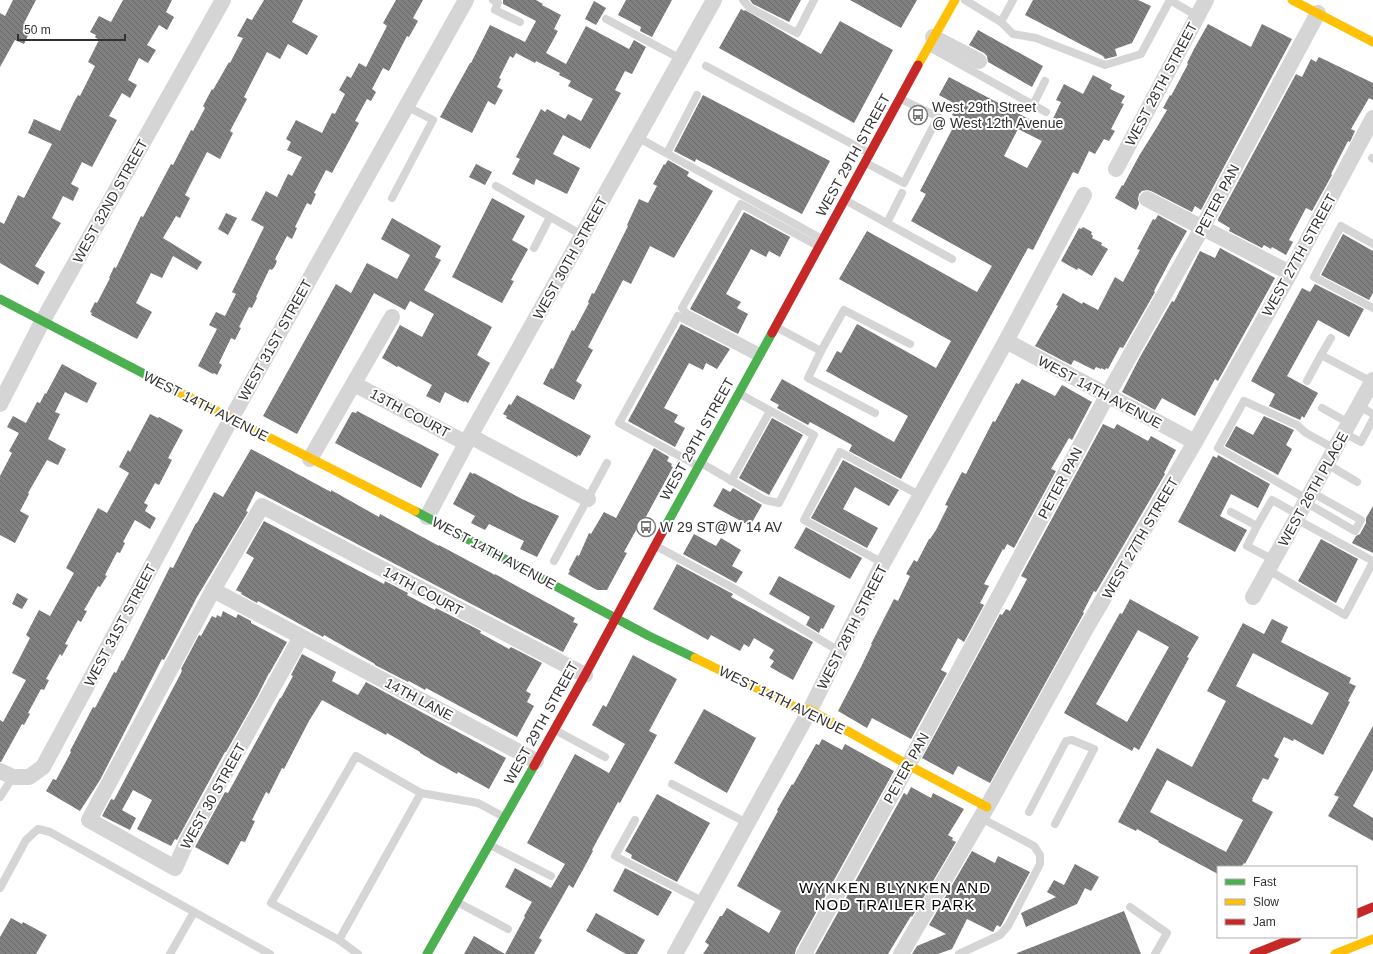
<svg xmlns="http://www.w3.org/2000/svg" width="1373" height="954" viewBox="0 0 1373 954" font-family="Helvetica,sans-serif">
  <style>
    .building { fill: url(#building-back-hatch); fill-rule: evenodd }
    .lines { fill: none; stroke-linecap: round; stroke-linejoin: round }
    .lane { stroke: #d5d5d5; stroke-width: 8 }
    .street { stroke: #d5d5d5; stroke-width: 16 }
    .fast { stroke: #4caf50; stroke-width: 9 }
    .slow { stroke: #ffc107; stroke-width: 9 }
    .jam { stroke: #c62828; stroke-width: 9 }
    .labels { text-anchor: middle; stroke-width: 4; stroke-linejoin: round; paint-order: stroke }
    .street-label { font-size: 14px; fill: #313131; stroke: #fff }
    .poi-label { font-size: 14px; fill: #313131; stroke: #fff; text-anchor: start }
    .neighbourhood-label { font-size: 15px; letter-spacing: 1px; fill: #000; stroke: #fff }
  </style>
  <defs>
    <pattern id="building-back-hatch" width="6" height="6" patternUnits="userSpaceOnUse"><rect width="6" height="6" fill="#808080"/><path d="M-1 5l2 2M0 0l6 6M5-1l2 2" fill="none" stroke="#696969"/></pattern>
  </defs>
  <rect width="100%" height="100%" fill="#fff"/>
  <g class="building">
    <path d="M13,0H36L24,23L32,27L24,44L15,40L0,67V13L5,16Z"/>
    <path d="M123,0H172L166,12L174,17L167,30L159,25L147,45L156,50L148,63L139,58L128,80L137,85L130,98L122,93L109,116L117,120L92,167L82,162L71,184L79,188L73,201L63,196L52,218L61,223L35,266L45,272L38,285L0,263V222L4,224L18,195L24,198L52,144L28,133L34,119L60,131L74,102L78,95L80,96L95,66L88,62L99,40L95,37L96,35L90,32L99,16L111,22Z"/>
    <path d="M264,0H303L292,22L318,36L307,55L288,44L280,59L267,52L244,97L247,99L230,131L233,133L220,159L207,152L185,195L190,198L180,218L176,216L163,238L202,262L197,270L173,256L162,278L151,273L136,303L152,312L137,339L91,315L92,313L90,312L95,302L97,303L110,278H109L114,267L116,268L141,216L143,217L171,164L173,165L191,130L193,131L205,108L203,106L212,89L213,90L229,62L230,63L243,38L237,36L247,18L252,20Z"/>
    <path d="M396,0H423L413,18L418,21L409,37L407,36L389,71L383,68L372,89L376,92L371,101L367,99L355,121L359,123L332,173L326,170L314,193L316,194L311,205L307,203L295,227L297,228L292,239L287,236L275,259L277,261L275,266L272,270L270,269L269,270L256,297L257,298L252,308L249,307L239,327L241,328L235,340L231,338L219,363L222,365L217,375L214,373L213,374L198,366L217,329L209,325L216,312L225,316L236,294L232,292L264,227L251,220L266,191L277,197L288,174L292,176L302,157L287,150L291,142L286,139L296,120L322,133L332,113L335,114L345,94L339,90L347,76L351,78L359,63L366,67L387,26L383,23Z"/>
    <path d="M503,0H536L543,4L542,5L561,15L554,29L558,31L546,53L566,64L586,26L629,49L634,40L646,47L632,74L625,71L615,90L621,93L590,149L563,135L553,154L580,168L567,194L536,179L534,185L512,174L520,159L516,157L541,109L545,112L547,109L565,119L568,114L581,121L593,99L568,86L571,81L559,75L560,73L536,61L535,63L516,53L513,58L510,56L499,78L501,79L497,87L503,90L495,105L488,101L472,133L440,117L470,63H471L490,25L525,42L536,21L503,4Z"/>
    <path d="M626,0H672L652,37L640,31L641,27L618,15Z"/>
    <path d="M750,0H801L789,22L753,4Z"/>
    <path d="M850,0H917L901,28Z"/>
    <path d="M1033,0H1138L1151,6L1132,43L1115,49L1117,56L1105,59L1103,56L1025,15Z"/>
    <path d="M594,1L606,8L596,25L585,19Z"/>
    <path d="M741,9L744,11L745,10L821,54L840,21L893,50L854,123L719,48Z"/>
    <path d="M1208,24L1251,47L1262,24L1292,39L1201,210L1195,206L1192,212L1151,191L1147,190L1142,191L1139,194L1138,199L1139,204L1136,210L1115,198L1122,185L1123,186L1139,156L1157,127L1167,110L1163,108L1170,95L1171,96L1188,64L1187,63L1194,49Z"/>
    <path d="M978,30L1043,66L1032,87L988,62L987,56L984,53L969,45Z"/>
    <path d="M1319,57L1373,83V100L1369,98L1351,129L1355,131L1350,142L1348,141L1331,174L1332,175L1312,211L1306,208L1289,240L1293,242L1286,255L1272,247L1271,249L1264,245L1262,248L1229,231L1230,228L1218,221V219L1296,74L1302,77L1311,59L1316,62Z"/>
    <path d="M1093,75L1112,85L1110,89L1125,96L1121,103L1124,104L1111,129L1115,131L1109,141L1104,139L1095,154L1089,151L1078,174L1073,172L1033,250L1028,248L901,479L849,451L852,445L810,422L808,425L777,408L779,405L770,400L782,379L894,442L908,416L826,371L837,351L841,353L857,324L936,368L951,341L839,279L867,231L977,292L992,266L911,221L926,194L920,191L958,118L952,115L957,105L939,95L949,77L1048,129L1061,102L1056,100L1064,84L1083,94ZM1018,129L1042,141L1027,168L1004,156Z"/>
    <path d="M703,95L830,161L802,214L696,159L695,162L674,151Z"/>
    <path d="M668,160L689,172L687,176L713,191L674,258L650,246L631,284L623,280L588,347L593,350L576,381L582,385L574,400L543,384L551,368L553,369L572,330L574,331L589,303L588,302L592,293L594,294L628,226L627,225L639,199L648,203L657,186L653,184L664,164L665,165Z"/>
    <path d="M476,164L492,172L485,185L469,177Z"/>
    <path d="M492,198L525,216L512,240L528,249L511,280L514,281L502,303L452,277Z"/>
    <path d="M744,212L790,237L780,257L769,251L766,257L751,249L726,294L741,302L737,308L748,314L738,334L690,309Z"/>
    <path d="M226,213L237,218L228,235L218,229Z"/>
    <path d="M1158,215L1187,231L1171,259L1154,291L1155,292L1123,348L1120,347L1108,369L1106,368L1105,370L1101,368V369L1096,367L1094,370L1074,360L1071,365L1035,346L1058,306L1056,305L1063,293L1082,304L1083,302L1098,310L1115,277L1123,282L1140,250L1137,249L1153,219L1155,220Z"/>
    <path d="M392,218L441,246L435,257L441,260L424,290L492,327L477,355L490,363L468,403L465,401L464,402L445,392L440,403L426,396L432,385L398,366L397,367L382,358L400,325L422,337L434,314L410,301L405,310L374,293L297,434L263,416L336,284L351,293L367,263L397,279L410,255L381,239Z"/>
    <path d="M1083,227L1092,232L1091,234L1093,236L1092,238L1102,243L1101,245L1108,249L1092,276L1078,268L1077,270L1061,261L1079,228L1081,229Z"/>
    <path d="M1343,234L1373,251V293L1369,300L1321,275Z"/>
    <path d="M1220,248L1275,278L1218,381L1215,379L1195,416L1162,398L1155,410L1122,392L1140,357L1172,301L1174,302L1200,251L1215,258Z"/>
    <path d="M1315,284L1364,309L1349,337L1318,320L1287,376L1318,393L1304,418L1302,416L1300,420L1269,406L1275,394L1251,381L1302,288L1310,292Z"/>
    <path d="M681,324L730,349L717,369L706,363L703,370L689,363L664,408L678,415L674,422L685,428L675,447L628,421Z"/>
    <path d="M62,364L97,383L87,403L65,392L55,412L60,414L48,439L66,449L58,465L47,460L28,493L29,494L20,511L29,516L15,543L0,535V476L12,453L9,451L19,433L7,427L13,416L26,423L37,402L40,403L45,393L46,394Z"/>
    <path d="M1022,379L1055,396L1062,385L1092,402L1072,440L1069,438L1051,469L1056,471L1014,548L1007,544L1004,550L1003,549L984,584L989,586L980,603L984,605L964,642L958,638L941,670L947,673L911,739L872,718L867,728L838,711L861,667L872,644H871L894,599L898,601L910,576L906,574L914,560L917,562L929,539H930L936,530L948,506L945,505L962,472L966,474L993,421L995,422L1016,383L1019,384Z"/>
    <path d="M517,395L591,436L580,456L578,455L577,457L506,418L507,416L503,414L509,404L511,405Z"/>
    <path d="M357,411L439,454L421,488L335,443L352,412L356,413Z"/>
    <path d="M150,414L158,418L159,417L183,430L168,458L172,460L159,485L155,483L144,503L148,505L145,511L156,518L150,529L135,520L123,542L125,543L120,553L117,552L105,575L107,576L100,587L98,586L84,610L87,611L81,622L78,620L65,644L68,645L62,656L60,654L46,679L49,680L44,690L41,689L28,713L30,714L24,725L22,724L1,762H0V720L3,722L26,680L12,673L30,638L26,635L39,610L50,616L74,573L66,568L98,508L107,513L129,473L119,467L128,450L130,452Z"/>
    <path d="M1264,416L1294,430L1286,445L1292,449L1278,475L1225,446L1236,426L1253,435Z"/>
    <path d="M772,418L803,435L769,495L739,478Z"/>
    <path d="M1103,424L1114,429L1117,424L1148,441L1151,436L1176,450L1164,473L1165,474L1096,592L1094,591L1083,612L1084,613L990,783L958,766L953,775L922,758L1000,614L1002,615L1006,609L1010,611L1027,579L1021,576Z"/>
    <path d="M654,448L669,457L667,461L672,464L671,466L673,467L642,524L640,523L624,552L627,553L607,590H597L568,574L570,571L569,570L577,555L579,556L589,533L591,534L604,512L616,518Z"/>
    <path d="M251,449L331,492V490L379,517L380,514L439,546V545L495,575V574L575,618L573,622L578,624L563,652L256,491L246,511L248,512L197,597L164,660L162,659L100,780L80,811L46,791L53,779L56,780L71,752L70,751L93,707L95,708L114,672L116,673L122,660L123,661L170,567L173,568L196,523H197L214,492L223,497Z"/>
    <path d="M1218,455L1270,484L1258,508L1231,494L1220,516L1247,530L1235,552L1178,522L1213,456L1217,458Z"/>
    <path d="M843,460L899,490L889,506L855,487L843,509L878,528L867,548L811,518Z"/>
    <path d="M470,472L473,474L474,473L522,499L559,516L537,557L520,549L524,541L489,524L485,530L471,523L475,516L453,504Z"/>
    <path d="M723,488L730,492L733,488L762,505L750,526L713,506Z"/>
    <path d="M1373,506V553L1352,543L1356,536L1360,534L1366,523V518Z"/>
    <path d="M264,521L384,584L385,581L408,593L407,595L435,610L436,608L481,631L480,633L509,649L511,647L542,663L526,691L531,694L527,702L534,706L517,737L426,688L425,690L409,681L408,682L375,665V664L324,635L323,637L258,601L257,603L241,594L242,593L236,590L254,558L246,553Z"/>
    <path d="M806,527L862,558L850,579L794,548Z"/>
    <path d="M694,534L716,546L721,538L741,550L732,566L743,572L736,583L683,554Z"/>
    <path d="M1321,539L1358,559L1336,603L1298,581Z"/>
    <path d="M677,564L733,594L731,597L813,642L793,680L770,667L774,661L769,658L774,650L754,638L749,647L744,644L740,651L711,635L708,640L653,609Z"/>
    <path d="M779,576L835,606L823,629L821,628L819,633L806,625L810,617L769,594Z"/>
    <path d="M17,593L28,599L22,609L12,604Z"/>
    <path d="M1130,599L1199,637L1187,657L1189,658L1139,750L1134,747L1132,751L1064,713L1120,613L1122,614ZM1138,630L1169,647L1127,722L1096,704Z"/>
    <path d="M223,611L236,618L238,614L251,621V623L287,642L269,674V673L257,697L226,752H225L177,840L175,839L171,846L137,829L152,800L133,790L122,810L136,818L130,830L102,816L111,799L114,800L181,673L182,670L181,669L199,635L201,636L212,616L216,618L217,615L221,617Z"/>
    <path d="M1272,619L1288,627L1281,642L1351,678L1349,683L1356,686L1348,701L1350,702L1323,755L1294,739L1293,741L1284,737L1274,756L1279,759L1268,780L1263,778L1252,799H1253L1252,801L1273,812L1245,864L1244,863L1241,867H1218V874L1158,842L1159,841L1137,829L1136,831L1118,822L1157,748L1192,767L1226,701L1207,691L1243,623L1264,634ZM1253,653L1329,693L1312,725L1236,686ZM1167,780L1243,820L1226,852L1150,812Z"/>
    <path d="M302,654L336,672L332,681L358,695L366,682L506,758L489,789L458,772L457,774L439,764L420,753V752L387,733L386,735L322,700L309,721L284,769L282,768L269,794L266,792L252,820L255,821L245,842L241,841L228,865L195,847L225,792L228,793L280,698H281L293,676L291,675Z"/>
    <path d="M633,655L677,679L649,731L657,735L620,803L618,802L592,850L593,851L573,888L569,885L539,938L542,940L534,954H464L474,936L505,954L525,917L524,916L532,902L505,887L515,868L551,888L565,864L527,843L575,754L609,773L625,744L592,725L603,705L606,707Z"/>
    <path d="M704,709L756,738L727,793L674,763Z"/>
    <path d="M1373,726V770L1353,806L1373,818V841L1328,816L1339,797L1334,795Z"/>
    <path d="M822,739L842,750L845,744L894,771L796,949L795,954H703L709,945L705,942L720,916H722L727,908L769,933L781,911L737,886L778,811L777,810L792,784L793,785L816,744L819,745Z"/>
    <path d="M911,787L931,798L933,793L964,809L948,835L953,838L952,840L956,842L912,917L911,916L888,954H815L904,793L907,795Z"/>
    <path d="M657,794L710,823L677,882L631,858L632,855L625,851Z"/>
    <path d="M972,851L995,863L998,856L1030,872L1001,926L1000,927L997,925L993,932L967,919L952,949L938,954H912L917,946L946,934L929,925Z"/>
    <path d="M1075,864L1099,877L1091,891L1085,888L1077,904L1026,927L1021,913L1056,897L1047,892L1054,880L1064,885Z"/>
    <path d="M625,868L672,892L658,916L613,891Z"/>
    <path d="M1124,911L1141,954H1017V953Z"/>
    <path d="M596,913L645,940L637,954H626L586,931Z"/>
    <path d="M11,918L22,924L23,922L47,935L36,954H0V937Z"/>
  </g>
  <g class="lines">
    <g class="lane">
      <path d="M493,0L498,3L495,10L520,22"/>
      <path d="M743,0L750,8L797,33L814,0"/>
      <path d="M965,0L1001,22L1013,0"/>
      <path d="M1170,0L1197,16"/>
      <path d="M606,19L681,59"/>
      <path d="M1001,22L1013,34L1036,38L1105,65L1141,54L1170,0"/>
      <path d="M929,47L1046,112"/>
      <path d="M706,66L869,153"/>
      <path d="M1033,105L1045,81"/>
      <path d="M637,137L822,239"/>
      <path d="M667,153L697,95"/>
      <path d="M1372,158L1373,159"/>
      <path d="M866,163L904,183L938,117L901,99"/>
      <path d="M496,186L582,235"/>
      <path d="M392,198L433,120L406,106"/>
      <path d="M845,200L952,259"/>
      <path d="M887,223L902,193"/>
      <path d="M1373,244L1341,226L1314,277L1373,308"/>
      <path d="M534,248L550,217"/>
      <path d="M776,327L821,351L808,378L875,413"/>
      <path d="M1331,338L1321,355L1372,382"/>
      <path d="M821,351L844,310L910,344"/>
      <path d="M760,352L686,313L682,308L741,204L818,246"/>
      <path d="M1307,381L1321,355"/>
      <path d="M1359,406L1373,414"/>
      <path d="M1322,408L1349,423"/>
      <path d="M1344,433L1361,442L1373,419"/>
      <path d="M701,463L765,500L779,503L814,435L740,394"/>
      <path d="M1327,464L1357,482"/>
      <path d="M698,466L619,423L678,316L757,357"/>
      <path d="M731,481L770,411"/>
      <path d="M1307,499L1218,448L1244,401L1297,425L1306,433L1335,449"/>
      <path d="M1305,502L1355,531L1361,520L1311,492"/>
      <path d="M1231,512L1257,526L1247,546L1274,560"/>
      <path d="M1296,519L1373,561"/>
      <path d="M1257,526L1272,500L1299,515"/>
      <path d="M656,546L735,589L839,651"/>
      <path d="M554,561L607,463"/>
      <path d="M883,563L804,520L840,452L921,496"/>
      <path d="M1268,570L1345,615L1373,562"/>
      <path d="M555,730L605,757"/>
      <path d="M672,784L747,823"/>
      <path d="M0,797L13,777"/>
      <path d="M1029,812L1066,741L1072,740L1094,749L1055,824"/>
      <path d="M635,820L615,856L704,902"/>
      <path d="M490,845L551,876"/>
      <path d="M0,888L26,840L38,829L50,832L270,954"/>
      <path d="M457,902L508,929"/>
      <path d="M1130,907L1167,933L1155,954"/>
      <path d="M339,940L421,793"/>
      <path d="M170,954L194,912"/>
      <path d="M358,954L339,940L271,903L356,756L421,793L478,803L504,817"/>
      <path d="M959,954L1000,935L1008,926L1040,864V855L1034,846L981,818"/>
    </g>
    <g class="street">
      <path d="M933,37L979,61"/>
      <path d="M1116,169L1206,0"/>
      <path d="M1147,199L1290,273"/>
      <path d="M1006,341L1195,442"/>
      <path d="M354,384L466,443"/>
      <path d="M0,404L42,322L223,0"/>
      <path d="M470,436L588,499"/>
      <path d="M310,459L392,317"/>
      <path d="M427,517L470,436L714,0"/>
      <path d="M213,590L536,761"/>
      <path d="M1253,597L1373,380"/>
      <path d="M301,637L187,841L175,868L89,820L213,590L262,506L585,675"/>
      <path d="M0,771L13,777H29L43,767L231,419L466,0"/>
      <path d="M675,954L810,710L883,563L1006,341L1084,195"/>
      <path d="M804,954L908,765L1107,396L1202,228L1318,13"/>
      <path d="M901,954L987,807L1084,632L1195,442L1290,273L1373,118"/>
    </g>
    <g class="fast">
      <path d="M0,299L181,393"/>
      <path d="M415,511L649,636L695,658"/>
      <path d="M664,529L772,333"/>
      <path d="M427,954L534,766"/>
    </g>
    <g class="slow">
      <path d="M1292,0L1373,42"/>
      <path d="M918,65L955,0"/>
      <path d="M181,393L415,511"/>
      <path d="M695,658L797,708L810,710L908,765L987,807"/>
      <path d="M1335,954L1373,939"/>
    </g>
    <g class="jam">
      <path d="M772,333L918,65"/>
      <path d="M534,766L585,675L664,529"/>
      <path d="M1356,914L1373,907"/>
      <path d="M1254,954L1297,937"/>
    </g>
  </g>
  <defs>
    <g id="bus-ring" transform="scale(1)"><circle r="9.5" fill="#fff" stroke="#797979" stroke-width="1.5"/><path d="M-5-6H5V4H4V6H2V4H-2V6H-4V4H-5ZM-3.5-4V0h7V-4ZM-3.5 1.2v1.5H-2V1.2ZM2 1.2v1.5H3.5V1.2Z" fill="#797979"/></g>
  </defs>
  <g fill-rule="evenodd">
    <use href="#bus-ring" x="918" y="115"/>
    <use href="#bus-ring" x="646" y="527"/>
  </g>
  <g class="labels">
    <g class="street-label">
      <text transform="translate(1161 84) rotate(-62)" y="5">WEST 28TH STREET</text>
      <text transform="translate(853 155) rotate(-61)" y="5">WEST 29TH STREET</text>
      <text transform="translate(1217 200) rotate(-62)" y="5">PETER PAN</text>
      <text transform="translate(110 201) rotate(-61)" y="5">WEST 32ND STREET</text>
      <text transform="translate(1299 255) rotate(-61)" y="5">WEST 27TH STREET</text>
      <text transform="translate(570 258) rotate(-61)" y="5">WEST 30TH STREET</text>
      <text transform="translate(275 340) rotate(-61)" y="5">WEST 31ST STREET</text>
      <text transform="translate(1100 392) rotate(28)" y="5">WEST 14TH AVENUE</text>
      <text transform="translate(206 406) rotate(27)" y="5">WEST 14TH AVENUE</text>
      <text transform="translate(410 413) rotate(28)" y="5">13TH COURT</text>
      <text transform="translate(697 439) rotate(-61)" y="5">WEST 29TH STREET</text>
      <text transform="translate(1060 483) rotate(-62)" y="5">PETER PAN</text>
      <text transform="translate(1313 489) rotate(-61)" y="5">WEST 26TH PLACE</text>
      <text transform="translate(1140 538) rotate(-60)" y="5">WEST 27TH STREET</text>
      <text transform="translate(494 553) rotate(28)" y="5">WEST 14TH AVENUE</text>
      <text transform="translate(423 591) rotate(28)" y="5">14TH COURT</text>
      <text transform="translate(120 625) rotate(-62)" y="5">WEST 31ST STREET</text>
      <text transform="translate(852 627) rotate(-63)" y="5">WEST 28TH STREET</text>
      <text transform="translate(419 699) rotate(28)" y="5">14TH LANE</text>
      <text transform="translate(782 700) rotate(26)" y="5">WEST 14TH AVENUE</text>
      <text transform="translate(541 723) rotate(-61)" y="5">WEST 29TH STREET</text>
      <text transform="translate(906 768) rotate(-61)" y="5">PETER PAN</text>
      <text transform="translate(213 796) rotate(-61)" y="5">WEST 30 STREET</text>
    </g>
    <g class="poi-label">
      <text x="932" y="112">West 29th Street<tspan x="932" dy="16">@ West 12th Avenue</tspan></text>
      <text x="660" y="532">W 29 ST@W 14 AV</text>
    </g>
    <g class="neighbourhood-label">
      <text x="895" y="893">WYNKEN BLYNKEN AND<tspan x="895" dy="17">NOD TRAILER PARK</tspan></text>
    </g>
  </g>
  <rect x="1217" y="866" width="140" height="72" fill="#ffffff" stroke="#adadad"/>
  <rect x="1225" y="879" width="20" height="6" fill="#4caf50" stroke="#adadad"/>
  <text x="1253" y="886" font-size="12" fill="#313131">Fast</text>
  <rect x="1225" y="899" width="20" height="6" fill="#ffc107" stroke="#adadad"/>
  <text x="1253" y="906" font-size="12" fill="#313131">Slow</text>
  <rect x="1225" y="919" width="20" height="6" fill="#c62828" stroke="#adadad"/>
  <text x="1253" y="926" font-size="12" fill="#313131">Jam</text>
  <path d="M18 34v6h107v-6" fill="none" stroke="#313131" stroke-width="2"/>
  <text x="24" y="34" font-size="12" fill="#313131" stroke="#ffffff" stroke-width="3" paint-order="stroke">50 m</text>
</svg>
